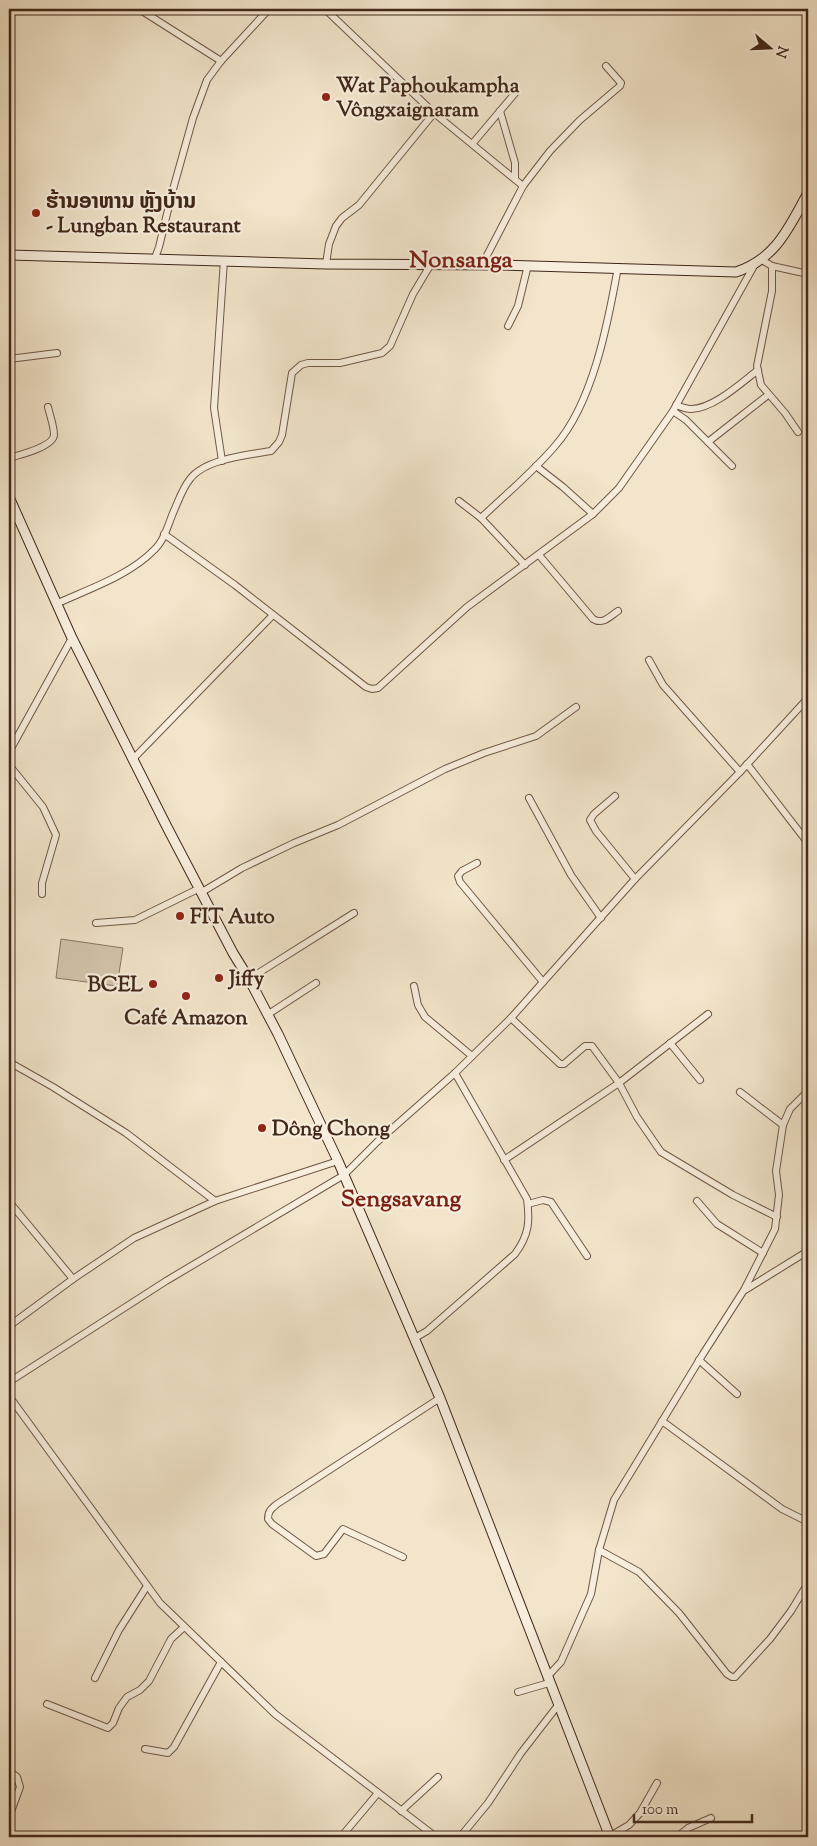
<svg xmlns="http://www.w3.org/2000/svg" width="817" height="1846" viewBox="0 0 817 1846" font-family="'Sorts Mill Goudy','Noto Sans Lao',serif">
  <style>
    .green { fill: #d4c5ad; stroke: #8b7664 }
    .lines { fill: none; stroke-linecap: round; stroke-linejoin: round }
    .street-casing { stroke: #6e5746; stroke-width: 8 }
    .secondary-casing { stroke: #42281a; stroke-width: 11 }
    .street { stroke: #f7eedd; stroke-width: 6 }
    .secondary { stroke: #f7eedd; stroke-width: 9 }
    .poi-dot { fill: #8f2418; stroke: #f7eedd; stroke-width: 2 }
    .labels { text-anchor: middle; stroke-width: 4.5; stroke-linejoin: round; paint-order: stroke }
    .poi-label { font-size: 21px; font-weight: bold; fill: #42281a; stroke: #f7eedd; text-anchor: start }
    .quarter-label { font-size: 24px; font-weight: bold; fill: #7a1f14; stroke: #f7eedd }
  </style>
  <rect width="100%" height="100%" fill="#f2e5cb"/>
  <filter id="stains"><feTurbulence type="fractalNoise" baseFrequency=".004" numOctaves="4"/><feColorMatrix values="0 0 0 0 .2 0 0 0 0 .09 0 0 0 0 .02 0 0 0 .5 -.17"/></filter>
  <radialGradient id="worn" r=".72"><stop offset=".6" stop-color="#630" stop-opacity="0"/><stop offset="1" stop-color="#630" stop-opacity=".3"/></radialGradient>
  <path class="green" d="M61,939L123,948L117,986L56,978Z"/>
  <g class="lines">
    <g class="street-casing">
      <g id="street">
        <path d="M139,9L221,61"/>
        <path d="M325,9L434,113L523,186"/>
        <path d="M500,111L515,163V179"/>
        <path d="M473,143L516,92"/>
        <path d="M155,258L159,247L172,193L193,118L207,80L221,61L269,9"/>
        <path d="M762,260L772,266L808,274"/>
        <path d="M326,264L329,244L336,226L342,218L359,205L434,113"/>
        <path d="M482,265L523,186L550,151L580,120L620,86L621,83L606,66"/>
        <path d="M772,266V291L757,366L761,385L785,413L798,432"/>
        <path d="M508,326L518,306L528,265"/>
        <path d="M9,359L57,353"/>
        <path d="M676,405C681,407 686,409 691,409C713,409 741,383 758,370"/>
        <path d="M673,411L686,420L732,466"/>
        <path d="M708,442L768,395"/>
        <path d="M9,458C19,455 53,447 54,435C54,426 50,416 48,407"/>
        <path d="M222,461L214,408L224,260"/>
        <path d="M536,466L563,487L593,514"/>
        <path d="M459,501L481,518L525,565"/>
        <path d="M481,518C505,495 533,472 555,446C593,403 608,323 618,267"/>
        <path d="M164,534L235,585L366,687L372,689L378,688L467,607L593,514L619,488L673,411L755,264"/>
        <path d="M539,555L593,619C603,625 609,617 618,611"/>
        <path d="M58,603C89,589 130,575 154,550C164,541 168,525 173,513C178,502 182,489 190,479C205,459 247,455 271,451L279,442L282,435L292,373L301,365L308,363H340L382,353L390,346L413,294L431,264"/>
        <path d="M649,660L663,685L740,772"/>
        <path d="M9,752L72,638"/>
        <path d="M133,759L273,615"/>
        <path d="M747,764L808,843"/>
        <path d="M9,765L43,807L56,835L42,883V894"/>
        <path d="M615,796L594,814L590,820L596,831L635,879"/>
        <path d="M529,798L571,875L601,918"/>
        <path d="M477,863L462,871L458,876L460,882L543,982"/>
        <path d="M202,892L242,868L294,843L338,825L445,769L484,753L536,736L576,707"/>
        <path d="M96,923L135,920L200,888"/>
        <path d="M249,979L354,913"/>
        <path d="M414,986L418,1005L425,1017L472,1056"/>
        <path d="M267,1015L316,983"/>
        <path d="M511,1018L560,1064H564L585,1046H592L619,1083L637,1117L661,1152L733,1195L777,1217"/>
        <path d="M670,1043L700,1080"/>
        <path d="M9,1062L53,1087L126,1133L215,1201"/>
        <path d="M740,1092L783,1125"/>
        <path d="M504,1160L619,1083L708,1014"/>
        <path d="M9,1199L11,1204L73,1279"/>
        <path d="M697,1201L717,1224L763,1253"/>
        <path d="M528,1204L543,1200L551,1202L587,1256"/>
        <path d="M745,1290L808,1251"/>
        <path d="M9,1326L73,1279L134,1238L215,1201L338,1161"/>
        <path d="M415,1338L427,1331L515,1254C529,1235 530,1222 527,1199L455,1073"/>
        <path d="M699,1360L737,1394"/>
        <path d="M9,1382L166,1281L344,1175L377,1142L455,1073L511,1018L635,879L740,772L808,698"/>
        <path d="M9,1396L160,1603L275,1714L436,1837"/>
        <path d="M662,1421L782,1509L808,1522"/>
        <path d="M599,1550L639,1572L679,1613L727,1674L732,1677H735L770,1639L791,1611L808,1583"/>
        <path d="M403,1557L343,1529L324,1554L316,1556L272,1524L268,1519C268,1511 271,1509 277,1504L440,1398"/>
        <path d="M547,1677L561,1662L591,1594L599,1550L614,1500L703,1354L744,1290L775,1229L779,1195L776,1171L783,1125L790,1109L808,1091"/>
        <path d="M95,1678L119,1630L147,1586"/>
        <path d="M518,1692L549,1683"/>
        <path d="M47,1704L108,1728L113,1723L119,1708L127,1697L140,1690L149,1681L171,1639L184,1627"/>
        <path d="M145,1749L168,1753L174,1747L221,1662"/>
        <path d="M9,1771L17,1777L20,1787L9,1817"/>
        <path d="M401,1811L438,1777"/>
        <path d="M610,1836L629,1825L640,1813L657,1783"/>
        <path d="M341,1837L378,1793"/>
        <path d="M460,1837L488,1803L521,1753L559,1704"/>
        <path d="M677,1837L688,1828L711,1818"/>
      </g>
    </g>
    <g class="secondary-casing">
      <g id="secondary">
        <path d="M9,255L326,264L499,265L736,272C776,259 789,227 808,193"/>
        <path d="M9,497L72,638L167,827L233,953L249,979L278,1034L338,1161L440,1398L610,1837"/>
      </g>
    </g>
    <use href="#street" class="street"/>
    <use href="#secondary" class="secondary"/>
  </g>
  <g class="poi-dot">
    <circle cx="326" cy="97" r="5"/>
    <circle cx="36" cy="213" r="5"/>
    <circle cx="180" cy="916" r="5"/>
    <circle cx="219" cy="978" r="5"/>
    <circle cx="153" cy="984" r="5"/>
    <circle cx="186" cy="996" r="5"/>
    <circle cx="262" cy="1128" r="5"/>
  </g>
  <g class="labels">
    <g class="poi-label">
      <text x="336" y="92">Wat Paphoukampha<tspan x="336" dy="24">Vôngxaignaram</tspan></text>
      <text x="46" y="208">ຮ້ານອາຫານ ຫຼັງບ້ານ<tspan x="46" dy="24">- Lungban Restaurant</tspan></text>
      <text x="190" y="923">FIT Auto</text>
      <text x="229" y="985">Jiffy</text>
      <text x="143" y="991" text-anchor="end">BCEL</text>
      <text x="186" y="1024" text-anchor="middle">Café Amazon</text>
      <text x="272" y="1135">Dông Chong</text>
    </g>
    <g class="quarter-label">
      <text x="461" y="267">Nonsanga</text>
      <text x="401" y="1206">Sengsavang</text>
    </g>
  </g>
  <rect width="817" height="1846" fill="none" stroke="#f2e5cb" stroke-width="30"/>
  <rect x="10" y="10" width="797" height="1826" fill="none" stroke="#42281a" stroke-width="2.5"/>
  <rect x="15" y="15" width="787" height="1816" fill="none" stroke="#42281a"/>
  <g transform="translate(770 48) rotate(109)" stroke="#f7eedd" stroke-width="4" paint-order="stroke">
  <path d="M0-4L9 19L0 12L-9 19Z" fill="#42281a"/>
  <text y="-8" font-size="14" font-weight="bold" text-anchor="middle" fill="#42281a">N</text>
  </g>
  <path d="M634 1814v8h118v-8" fill="none" stroke="#42281a" stroke-width="2.5"/>
  <text x="642" y="1814" font-size="15" fill="#42281a" stroke="#f7eedd" stroke-width="4" paint-order="stroke">100 m</text>
  <rect width="100%" height="100%" filter="url(#stains)"/>
  <rect width="100%" height="100%" fill="url(#worn)"/>
</svg>
